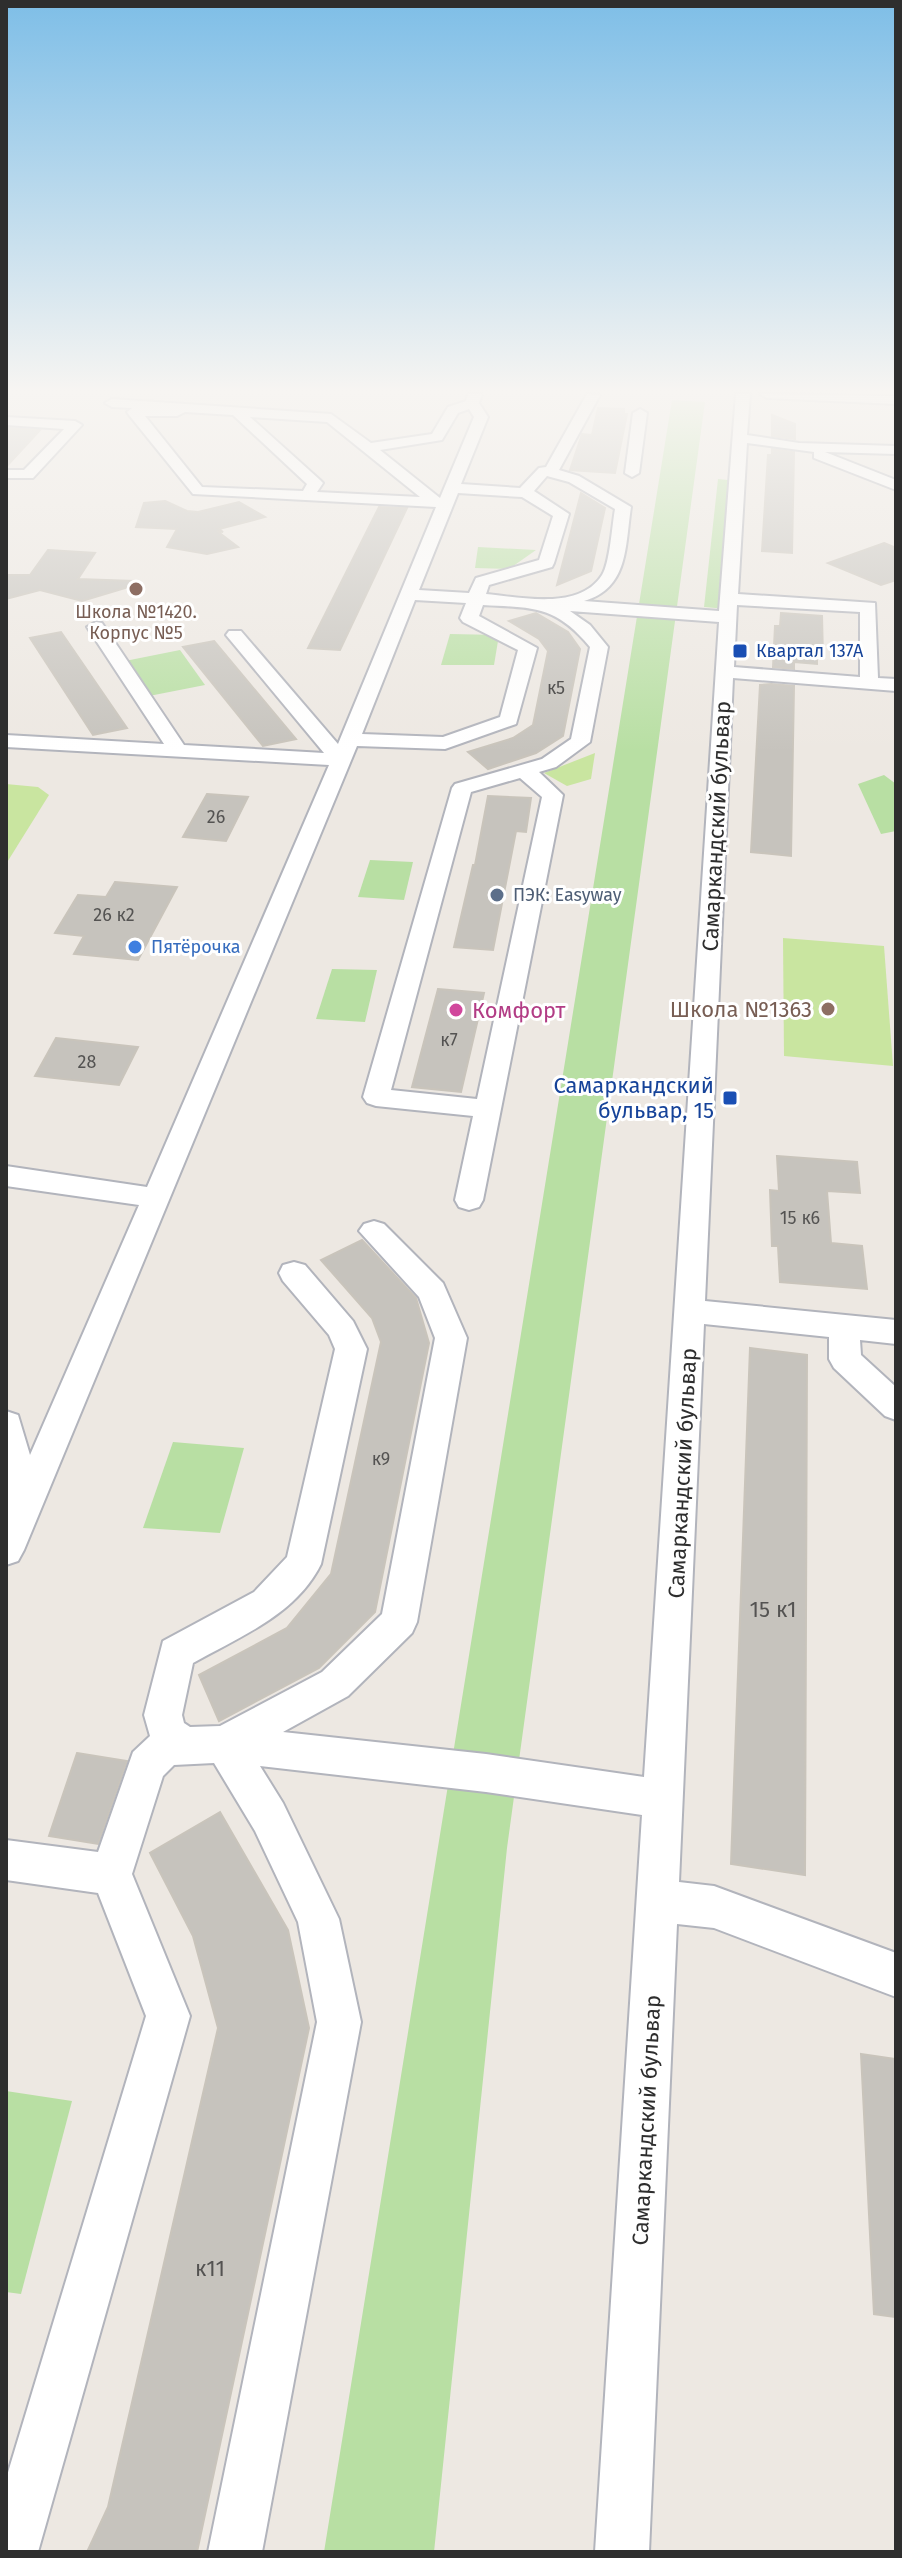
<svg xmlns="http://www.w3.org/2000/svg" width="902" height="2558" viewBox="0 0 902 2558" font-family="'Fira Sans',sans-serif">
  <style>
    .green { fill: #b8dfa3 }
    .pitch { fill: #c9e5a0 }
    .building { fill: #c6c3bd; stroke: #c9c4bb; stroke-width: 2 }
    .lines { fill: none; stroke-linecap: round; stroke-linejoin: round }
    .minor-casing { stroke: #b2b4bc; stroke-width: 4 }
    .minor { fill: #fff; fill-rule: evenodd }
    .education-dot { fill: #8d6e63; stroke: #fff; stroke-width: 3 }
    .transit-dot { fill: #1a4fb4; stroke: #fff; stroke-width: 3 }
    .service-dot { fill: #5c6f8a; stroke: #fff; stroke-width: 3 }
    .shop-dot { fill: #3f7fe0; stroke: #fff; stroke-width: 3 }
    .hotel-dot { fill: #d1479c; stroke: #fff; stroke-width: 3 }
    .labels { text-anchor: middle; stroke-width: 6; stroke-linejoin: round; paint-order: stroke }
    .far-education-label { font-size: 18px; fill: #785e54; stroke: #fff }
    .far-transit-label { font-size: 18px; fill: #164399; stroke: #fff; text-anchor: start }
    .number-label { font-size: 18px; fill: #545352 }
    .far-service-label { font-size: 18px; fill: #4e5e75; stroke: #fff; text-anchor: start }
    .far-shop-label { font-size: 18px; fill: #366cbe; stroke: #fff; text-anchor: start }
    .street-label { font-size: 22px; fill: #2e2e2e; stroke: #fff }
    .education-label { font-size: 22px; fill: #785e54; stroke: #fff; text-anchor: end }
    .hotel-label { font-size: 22px; fill: #b23c85; stroke: #fff; text-anchor: start }
    .transit-label { font-size: 22px; fill: #164399; stroke: #fff; text-anchor: end }
    .near-number-label { font-size: 22px; fill: #545352 }
  </style>
  <rect width="100%" height="100%" fill="#ede8e2"/>
  <g class="green">
    <path d="M672,400L705,402L507,1848L434,2552H324Z"/>
    <path d="M718,479L728,480L727,609L704,607Z"/>
    <path d="M478,547L536,550L509,569L475,568Z"/>
    <path d="M450,634L499,635L494,665H441Z"/>
    <path d="M180,650L205,685L149,696L125,661Z"/>
    <path d="M884,775L896,784V831L881,834L858,784Z"/>
    <path d="M370,860L413,862L404,900L358,897Z"/>
    <path d="M332,969L377,970L365,1022L316,1019Z"/>
    <path d="M173,1442L244,1448L220,1533L143,1528Z"/>
    <path d="M6,2091L72,2101L21,2294L6,2292Z"/>
  </g>
  <g class="pitch">
    <path d="M595,753L591,779L567,786L544,773Z"/>
    <path d="M6,784L38,787L49,795L6,864Z"/>
    <path d="M783,938L884,946L893,1066L784,1056Z"/>
  </g>
  <g class="building">
    <path d="M598,408L624,409V414H627L615,473L570,470L582,434L592,435Z"/>
    <path d="M772,415L795,424V439L772,436Z"/>
    <path d="M6,428L40,430L6,467Z"/>
    <path d="M772,449L794,452L792,553L762,551L768,455H772Z"/>
    <path d="M581,493L605,508L591,571L557,585Z"/>
    <path d="M165,501L187,511L198,512L239,502L265,517L219,529L223,532L217,531L238,547L207,554L167,547L177,529L136,527L144,503Z"/>
    <path d="M379,507L407,508L340,650L308,648Z"/>
    <path d="M884,543L896,548V580L881,585L828,563Z"/>
    <path d="M48,550L95,553L78,579L134,581L135,585L82,601L40,590L6,599V575H30Z"/>
    <path d="M536,613L568,632L580,649L563,736L536,753L488,769L468,752L513,738L533,725L548,651L539,639L509,621Z"/>
    <path d="M781,613L822,616L823,657L817,656V664L794,662V669L773,667L775,626H780Z"/>
    <path d="M61,632L127,728L93,735L30,638Z"/>
    <path d="M214,641L296,739L263,746L183,647Z"/>
    <path d="M771,684L794,686L791,856L751,852L760,685Z"/>
    <path d="M207,794L248,797L226,841L183,837Z"/>
    <path d="M488,796L531,798L526,832L516,831L493,950L454,947L473,865H475Z"/>
    <path d="M115,882L177,887L138,960L74,954L84,936L55,933L78,895L106,897Z"/>
    <path d="M438,989L484,993L461,1092L412,1087Z"/>
    <path d="M56,1038L138,1047L119,1085L35,1076Z"/>
    <path d="M777,1156L857,1162L860,1193L827,1191L831,1243L862,1246L867,1289L780,1282L778,1246H772L770,1190L779,1191Z"/>
    <path d="M362,1240L416,1298L429,1343L375,1612L319,1668L219,1721L199,1675L287,1628L331,1574L381,1342L372,1318L321,1260Z"/>
    <path d="M750,1348L807,1355L805,1875L731,1864Z"/>
    <path d="M77,1753L127,1761L98,1844L49,1836Z"/>
    <path d="M220,1812L288,1930L309,2028L197,2552H87L108,2507L218,2028L193,1936L150,1853Z"/>
    <path d="M861,2054L896,2059V2317L874,2314Z"/>
  </g>
  <g class="lines">
    <g class="minor-casing">
      <g id="minor">
        <path d="M468,394H482L479,403L488,417L461,484L520,488L539,468L546,467L587,394L600,395L559,470L579,476L631,507C625,546 629,588 584,601L719,611L736,394H750L747,435L799,443L896,446V454L825,452L896,480V490L814,458V452L747,443L738,594L875,603L878,678L896,679V691L733,678L705,1301L896,1320V1344L860,1340L861,1355L896,1387V1420L885,1416L834,1368L829,1359V1337L704,1324L679,1882L714,1886L896,1953V1997L714,1928L677,1924L649,2552H595L642,1815L486,1792L260,1766L283,1803L339,1919L361,2022L262,2552H208L317,2022L298,1922L255,1831L214,1763L174,1765L163,1776L132,1874L190,2016L38,2552H6V2479L146,2016L98,1893L6,1880V1840L98,1852L133,1752L150,1736L144,1715L163,1641L254,1592L287,1557L335,1349L329,1335L283,1281L279,1273L283,1265L294,1262L305,1265L353,1321L367,1349L321,1564C296,1615 239,1637 193,1663L182,1715L184,1723L190,1727L220,1726L322,1672L382,1614L435,1338L419,1297L359,1231L364,1224L374,1221L384,1224L443,1283L467,1338L417,1622L412,1633L348,1696L283,1732L486,1754L644,1777L719,622L570,611L590,625L608,647L590,742L556,767L539,772L563,795L483,1200L479,1207L469,1210L459,1207L455,1200L473,1116L376,1106L367,1103L363,1097L452,788L455,784L542,759L571,739L590,647C555,605 533,608 483,605L479,616L537,648L516,724L445,749L357,746L24,1550L18,1561L6,1565V1411L18,1415L30,1455L139,1205L6,1186V1166L147,1187L329,765L6,747V735L164,744L87,627L96,622L102,623L184,745L324,753L226,635L229,631H241L338,744L436,507L193,494L129,415L127,412L132,408L112,407L105,403L112,399L331,414L371,443L432,434L448,407L466,401ZM469,409L474,417L440,498L380,450L442,440L458,413ZM185,412L233,415L307,484L303,491L202,487L145,416H177ZM250,417L327,422L420,497L317,492L323,483L320,480ZM547,476L569,482L615,509C612,525 610,563 602,575C579,611 521,597 486,594L489,585L552,567L554,563L569,514L534,491ZM458,493L522,497L553,516L539,560L476,578L469,593L419,590ZM415,600L466,603L460,618L463,622L518,650L500,717L443,737L362,734ZM737,605L860,612V677L734,667ZM520,778L542,797L477,1099L391,1090L471,792Z"/>
        <path d="M760,394L896,396V404L767,398Z"/>
        <path d="M640,409L647,413L639,473L632,477L625,473L633,413Z"/>
        <path d="M6,417L75,421L82,425L33,478H6V470H24L64,429L6,425Z"/>
      </g>
    </g>
    <use href="#minor" class="minor"/>
  </g>
  <linearGradient id="sky" x2="0" y2="1"><stop stop-color="#7ebee7"/><stop offset="0.52" stop-color="#f7f5f2"/><stop offset="1" stop-color="#f7f5f2" stop-opacity="0"/></linearGradient>
  <rect width="902" height="752" fill="url(#sky)"/>
  <g class="education-dot">
    <circle cx="136" cy="589" r="8"/>
    <circle cx="828" cy="1009" r="8"/>
  </g>
  <g class="transit-dot">
    <rect x="732" y="643" width="16" height="16" rx="4"/>
    <rect x="722" y="1090" width="16" height="16" rx="4"/>
  </g>
  <circle class="service-dot" cx="497" cy="895" r="8"/>
  <circle class="shop-dot" cx="135" cy="947" r="8"/>
  <circle class="hotel-dot" cx="456" cy="1010" r="8"/>
  <g class="labels">
    <g class="far-education-label">
      <text x="136" y="618">Школа №1420.<tspan x="136" dy="21">Корпус №5</tspan></text>
    </g>
    <g class="far-transit-label">
      <text x="756" y="657">Квартал 137А</text>
    </g>
    <g class="number-label">
      <text x="556" y="694">к5</text>
      <text x="216" y="823">26</text>
      <text x="114" y="921">26 к2</text>
      <text x="449" y="1046">к7</text>
      <text x="87" y="1068">28</text>
      <text x="800" y="1224">15 к6</text>
      <text x="381" y="1465">к9</text>
    </g>
    <g class="far-service-label">
      <text x="513" y="901">ПЭК: Easyway</text>
    </g>
    <g class="far-shop-label">
      <text x="151" y="953">Пятёрочка</text>
    </g>
    <g class="street-label">
      <text transform="translate(716 826) rotate(-87)" y="8">Самаркандский бульвар</text>
      <text transform="translate(682 1473) rotate(-87)" y="8">Самаркандский бульвар</text>
      <text transform="translate(646 2120) rotate(-87)" y="8">Самаркандский бульвар</text>
    </g>
    <g class="education-label">
      <text x="812" y="1017">Школа №1363</text>
    </g>
    <g class="hotel-label">
      <text x="472" y="1018">Комфорт</text>
    </g>
    <g class="transit-label">
      <text x="714" y="1093">Самаркандский<tspan x="714" dy="25">бульвар, 15</tspan></text>
    </g>
    <g class="near-number-label">
      <text x="773" y="1617">15 к1</text>
      <text x="210" y="2276">к11</text>
    </g>
  </g>
  <rect width="902" height="2558" fill="none" stroke="#2e2e2e" stroke-width="16"/>
</svg>
